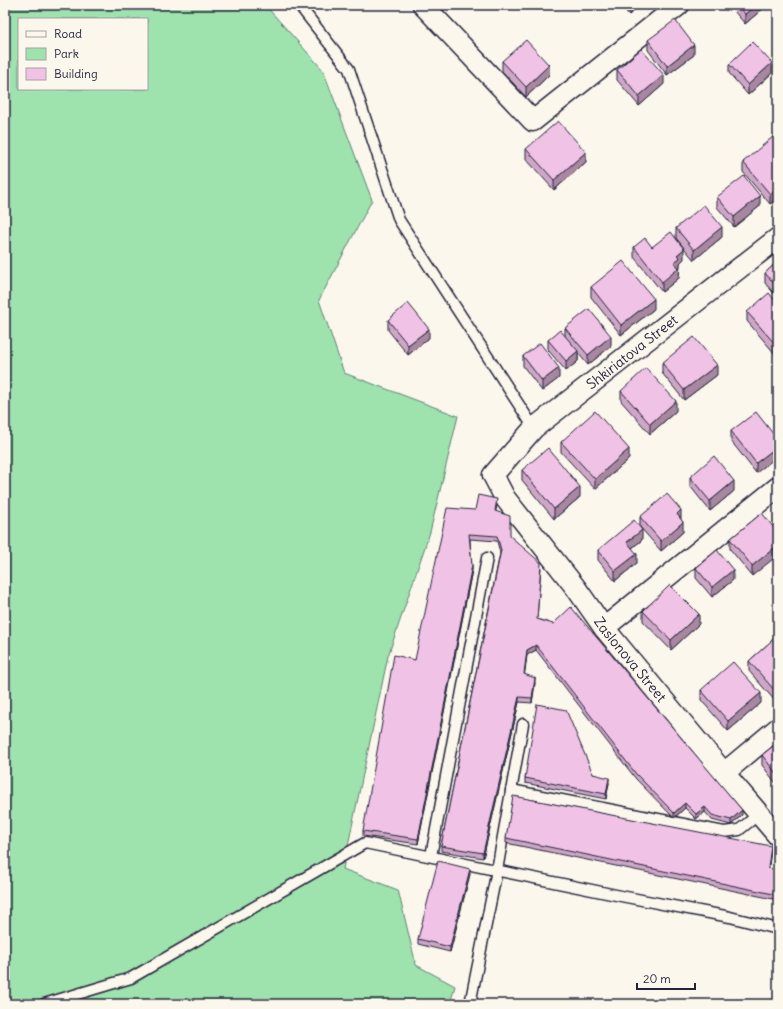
<svg xmlns="http://www.w3.org/2000/svg" width="783" height="1009" viewBox="0 0 783 1009" font-family="Delius,sans-serif">
  <style>
    .green { fill: #9ee2ad; stroke: #608274; fill-rule: evenodd }
    .lines { fill: none; stroke-linecap: round; stroke-linejoin: round }
    .service-casing { stroke: #22223b; stroke-width: 13 }
    .minor-casing { stroke: #22223b; stroke-width: 23 }
    .service { stroke: #fbf7ec; stroke-width: 10 }
    .minor { stroke: #fbf7ec; stroke-width: 20 }
    .wall { fill: #cea7c6; stroke: #22223b }
    .shaded-wall { fill: #a888a1; stroke: #22223b }
    .building { fill: #f0c2e6; stroke: #22223b }
    .labels { text-anchor: middle; stroke-width: 3; stroke-linejoin: round; paint-order: stroke }
    .street-label { font-size: 14px; fill: #22223b; stroke: #fbf7ec }
  </style>
  <rect width="100%" height="100%" fill="#fbf7ec"/>
  <filter id="ink" filterUnits="userSpaceOnUse"><feTurbulence type="fractalNoise" baseFrequency=".025" numOctaves="2"/><feDisplacementMap in="SourceGraphic" scale="8" xChannelSelector="R" yChannelSelector="G"/><feConvolveMatrix kernelMatrix="1 2 1 2 8 2 1 2 1" color-interpolation-filters="sRGB"/></filter>
  <g filter="url(#ink)">
    <path class="green" d="M5,5H265L323,70L372,200L319,300L344,373L458,416L430,532L388,656L343,869L398,890L416,965L455,986L450,1004H5ZM19,19H147V89H19Z"/>
    <g class="lines">
      <g class="service-casing">
        <g id="service">
          <path d="M299,5L349,69L399,220L534,428"/>
          <path d="M511,790L724,832L739,830L759,814"/>
          <path d="M431,856L487,558"/>
          <path d="M44,1004L131,978L365,843L621,896L730,917L778,929"/>
          <path d="M470,1004L497,870L523,724"/>
        </g>
      </g>
      <g class="minor-casing">
        <g id="minor">
          <path d="M423,5L533,121L679,5"/>
          <path id="s1" d="M778,238L534,428L493,475L505,498L576,588L604,628L724,773L778,836"/>
          <path d="M604,628L778,487"/>
          <path d="M724,773L778,728"/>
        </g>
      </g>
      <use href="#service" class="service"/>
      <use href="#minor" class="minor"/>
    </g>
    <g class="wall">
      <path d="M620,5H640L629,15Z"/>
      <path d="M729,5H767L745,24Z"/>
      <path d="M648,40L694,55L667,75L648,50Z"/>
      <path d="M502,61L549,75L526,97L502,71Z"/>
      <path d="M729,64L772,73L748,95L729,73Z"/>
      <path d="M617,70L664,84L639,106L617,80Z"/>
      <path d="M778,141V198L770,204L743,172V162Z"/>
      <path d="M526,149L586,162L554,190L526,159Z"/>
      <path d="M717,197L760,206L734,227L717,207Z"/>
      <path d="M676,228L722,237L694,260L676,238Z"/>
      <path d="M634,247H652L684,259L680,263L679,278L662,292L634,257Z"/>
      <path d="M778,261V298L765,283V273Z"/>
      <path d="M591,287L654,309L621,335L591,297Z"/>
      <path d="M778,304L776,355L747,321V312Z"/>
      <path d="M388,320L429,338L408,355L388,330Z"/>
      <path d="M565,328L611,346L588,365L578,353V361L566,371L548,350V340L565,336Z"/>
      <path d="M523,356L559,378L542,391L523,366Z"/>
      <path d="M662,363L717,375L684,400L662,373Z"/>
      <path d="M621,391L676,411L650,434L621,401Z"/>
      <path d="M731,431L778,440L756,473L731,441Z"/>
      <path d="M561,442L629,459L595,489L561,452Z"/>
      <path d="M522,470L580,497L554,519L522,480Z"/>
      <path d="M690,477L734,491L710,511L690,486Z"/>
      <path d="M497,504L496,511L510,536L541,568L537,619L742,815L731,825L712,820L705,812L696,819L685,808L674,818L636,779L536,650L527,655L524,674L535,683L532,703L519,702L483,858L441,851V846L500,553L497,541L470,539L472,570L418,844L363,836V831L415,660L475,510Z"/>
      <path d="M762,513L752,576L730,549V539Z"/>
      <path d="M640,517L681,520L683,532L661,551L640,527Z"/>
      <path d="M642,540L632,548L637,563L615,581L598,560V550Z"/>
      <path d="M696,568L733,580L712,597L696,578Z"/>
      <path d="M643,611L699,624L671,650L643,621Z"/>
      <path d="M778,635V700L776,702L749,671V661Z"/>
      <path d="M701,690L761,703L728,731L701,700Z"/>
      <path d="M778,742V786L762,765V755Z"/>
      <path d="M593,774L609,783L606,799L525,783V778Z"/>
      <path d="M506,838L771,851L768,868L778,870V900L506,843Z"/>
      <path d="M470,874L450,952L418,944V939Z"/>
    </g>
    <g class="shaded-wall">
      <path d="M629,5H640L629,15Z"/>
      <path d="M756,5H767L745,24V14Z"/>
      <path d="M694,45V55L667,75V66Z"/>
      <path d="M772,63V73L748,95V85Z"/>
      <path d="M549,65V75L526,97V87Z"/>
      <path d="M664,75V84L639,106V96Z"/>
      <path d="M586,152V162L554,190V180Z"/>
      <path d="M778,188V198L770,204V194Z"/>
      <path d="M760,196V206L734,227V217Z"/>
      <path d="M722,227V237L694,260V250Z"/>
      <path d="M684,249V259L680,263L679,278L662,292V282L674,262L677,255Z"/>
      <path d="M654,299V309L621,335V325Z"/>
      <path d="M429,329V338L408,355V345Z"/>
      <path d="M611,336V346L588,365V355Z"/>
      <path d="M778,343V353L776,355V345Z"/>
      <path d="M578,351V361L566,371V361Z"/>
      <path d="M717,365V375L684,400V390Z"/>
      <path d="M559,368V378L542,391V381Z"/>
      <path d="M676,401V411L650,434V424Z"/>
      <path d="M778,446V456L756,473V463Z"/>
      <path d="M629,449V459L595,489V479Z"/>
      <path d="M734,481V491L710,511V501Z"/>
      <path d="M580,487V497L554,519V509Z"/>
      <path d="M681,510V520L677,514Z"/>
      <path d="M683,522V532L661,551V541Z"/>
      <path d="M642,530V540L627,552V542Z"/>
      <path d="M778,545V555L752,576V566Z"/>
      <path d="M637,554V563L615,581V571Z"/>
      <path d="M472,565V570L418,844V839Z"/>
      <path d="M733,570V580L712,597V587Z"/>
      <path d="M699,614V624L671,650V640Z"/>
      <path d="M536,645V650L527,655L524,679V674L527,650Z"/>
      <path d="M535,678V683L532,703V698Z"/>
      <path d="M778,690V700L776,702V692Z"/>
      <path d="M761,693V703L728,731V721Z"/>
      <path d="M519,697V702L483,858V853Z"/>
      <path d="M609,778V783L606,799V794Z"/>
      <path d="M685,803V808L674,818V813Z"/>
      <path d="M705,807V812L696,819V814Z"/>
      <path d="M742,810V815L731,825V820Z"/>
      <path d="M771,846V851L768,873V868Z"/>
      <path d="M470,869V874L450,952V947Z"/>
    </g>
    <g class="building">
      <path d="M737,5H756L745,14Z"/>
      <path d="M675,20L694,45L667,66L648,40Z"/>
      <path d="M526,40L549,65L526,87L502,61Z"/>
      <path d="M752,42L772,63L748,85L729,64Z"/>
      <path d="M641,49L664,75L639,96L617,70Z"/>
      <path d="M558,121L586,152L554,180L526,149Z"/>
      <path d="M774,136L778,141V188L770,194L743,162Z"/>
      <path d="M744,176L760,196L734,217L717,197Z"/>
      <path d="M704,205L722,227L694,250L676,228Z"/>
      <path d="M671,232L684,249L677,255L680,258L674,262L679,268L662,282L634,247L645,238L652,247Z"/>
      <path d="M623,261L654,299L621,325L591,287Z"/>
      <path d="M778,261V288L765,273Z"/>
      <path d="M769,293L778,304V343L776,345L747,312Z"/>
      <path d="M408,303L429,329L408,345L388,320Z"/>
      <path d="M589,309L611,336L588,355L565,328Z"/>
      <path d="M560,330L578,351L566,361L548,340Z"/>
      <path d="M694,337L717,365L684,390L662,363Z"/>
      <path d="M540,343L559,368L542,381L523,356Z"/>
      <path d="M646,368L676,401L650,424L621,391Z"/>
      <path d="M595,411L629,449L595,479L561,442Z"/>
      <path d="M756,412L778,440V446L756,463L731,431Z"/>
      <path d="M548,448L580,487L554,509L522,470Z"/>
      <path d="M714,456L734,481L710,501L690,477Z"/>
      <path d="M667,494L681,510L677,514L683,522L661,541L640,517Z"/>
      <path d="M478,495L497,499L495,511L510,516V536L541,563L537,619L553,624L571,607L742,810L731,820L712,815L705,807L696,814L685,803L674,813L636,774L536,645L527,650L524,674L535,678L532,698L519,697L483,853L441,846L501,550L497,536L469,534L472,565L418,839L363,831L394,655L415,660L447,508L475,510Z"/>
      <path d="M762,513L778,533V545L752,566L730,539Z"/>
      <path d="M634,520L642,530L627,542L637,554L615,571L598,550Z"/>
      <path d="M717,550L733,570L712,587L696,568Z"/>
      <path d="M670,585L699,614L671,640L643,611Z"/>
      <path d="M778,635V690L776,692L749,661Z"/>
      <path d="M733,662L761,693L728,721L701,690Z"/>
      <path d="M537,704L566,710L593,774L609,778L606,794L525,778Z"/>
      <path d="M778,742V776L762,755Z"/>
      <path d="M513,796L771,846L768,868L778,870V895L506,838Z"/>
      <path d="M438,861L470,869L450,947L418,939Z"/>
    </g>
  </g>
  <g class="labels">
    <g class="street-label">
      <text transform="translate(632 352) rotate(-38)" y="5">Shkiriatova Street</text>
      <text dy="5" stroke="none"><textPath href="#s1" startOffset="602">Zaslonova Street</textPath></text>
    </g>
  </g>
  <rect width="783" height="1009" fill="none" stroke="#fbf7ec" stroke-width="20"/>
  <rect x="10" y="10" width="763" height="989" fill="none" stroke="#22223b" stroke-width="1.5" filter="url(#ink)"/>
  <rect x="18" y="18" width="130" height="72" fill="#fbf7ec" stroke="#a4a2a5"/>
  <rect x="26" y="31" width="20" height="6" fill="#fbf7ec" stroke="#a4a2a5"/>
  <text x="54" y="38" font-size="12" fill="#22223b">Road</text>
  <rect x="26" y="48" width="20" height="12" fill="#9ee2ad" stroke="#a4a2a5"/>
  <text x="54" y="58" font-size="12" fill="#22223b">Park</text>
  <rect x="26" y="68" width="20" height="12" fill="#f0c2e6" stroke="#a4a2a5"/>
  <text x="54" y="78" font-size="12" fill="#22223b">Building</text>
  <path d="M637 983v6h58v-6" fill="none" stroke="#22223b" stroke-width="2"/>
  <text x="643" y="983" font-size="12" fill="#22223b" stroke="#fbf7ec" stroke-width="3" paint-order="stroke">20 m</text>
</svg>
